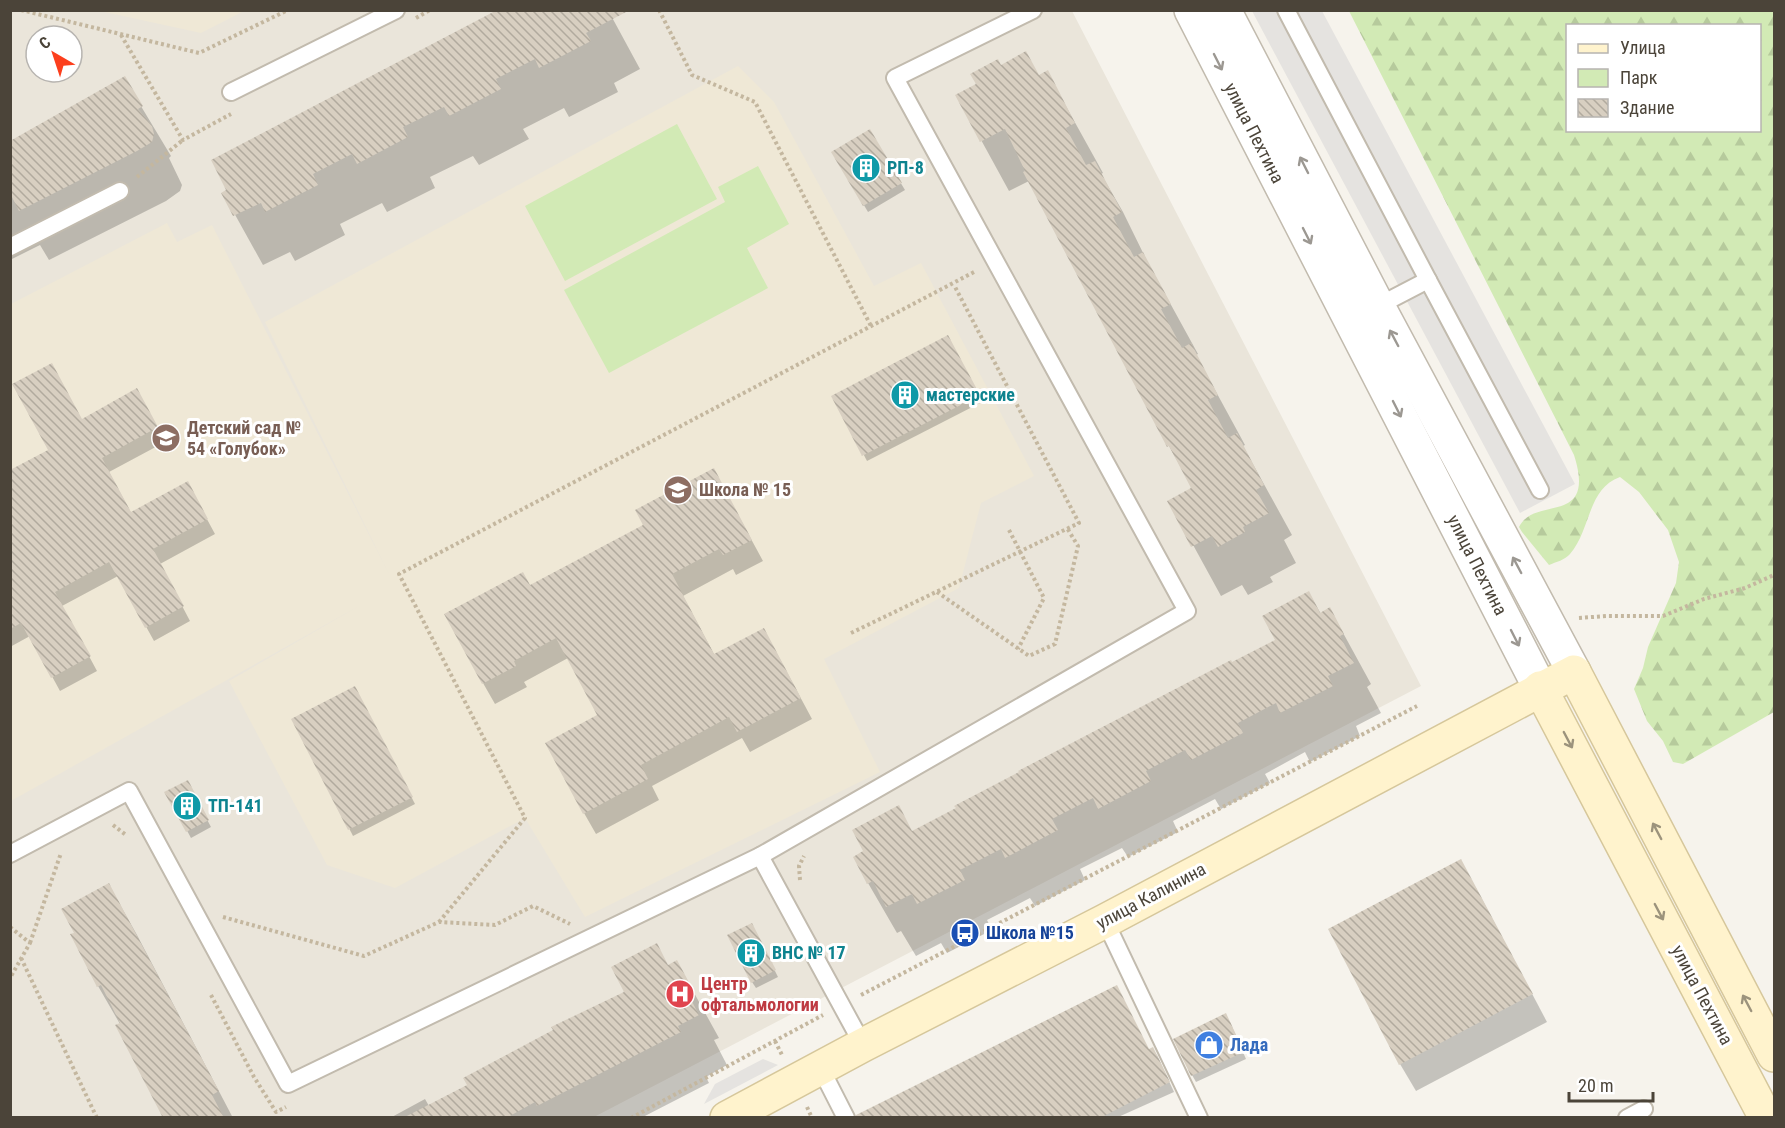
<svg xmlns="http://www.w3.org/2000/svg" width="1785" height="1128" viewBox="0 0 1785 1128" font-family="'Roboto Condensed',sans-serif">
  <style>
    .residential { fill: #eae5da; fill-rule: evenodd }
    .education { fill: #efe8d6 }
    .forest { fill: url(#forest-firs); fill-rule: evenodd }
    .park { fill: #d2eab5 }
    .parking { fill: #e5e3e0 }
    .shadow { fill: #0003 }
    .building { fill: url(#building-back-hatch) }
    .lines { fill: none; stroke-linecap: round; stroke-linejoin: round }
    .lane-casing { stroke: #c2bbae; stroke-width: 20 }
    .street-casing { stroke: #c2bbae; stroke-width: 36 }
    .secondary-casing { stroke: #d6c79b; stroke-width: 36 }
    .path { stroke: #c4b79f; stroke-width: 4; stroke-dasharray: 3 3; stroke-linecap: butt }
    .lane { stroke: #fff; stroke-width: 16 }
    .street { stroke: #fff; stroke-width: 33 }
    .secondary { stroke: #fff3cd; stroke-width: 33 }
    .oneway { stroke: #9c9892 }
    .oneway2 { stroke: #9c937c }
    .labels { text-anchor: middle; stroke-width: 6; stroke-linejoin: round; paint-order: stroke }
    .street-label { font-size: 18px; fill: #4b4439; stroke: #fff }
    .culture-label { font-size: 18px; font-weight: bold; fill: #0d838f; stroke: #fff; text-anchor: start }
    .education-label { font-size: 18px; font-weight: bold; fill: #785e54; stroke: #fff; text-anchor: start }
    .transit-label { font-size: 18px; font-weight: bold; fill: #164399; stroke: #fff; text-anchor: start }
    .health-label { font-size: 18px; font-weight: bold; fill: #be3a42; stroke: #fff; text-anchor: start }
    .shop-label { font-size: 18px; font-weight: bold; fill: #366cbe; stroke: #fff; text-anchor: start }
  </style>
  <defs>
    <pattern id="forest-firs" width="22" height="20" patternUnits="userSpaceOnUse" patternTransform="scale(1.5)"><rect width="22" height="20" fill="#d2eab5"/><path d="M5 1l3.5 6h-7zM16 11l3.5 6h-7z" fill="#b6ca9c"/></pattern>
    <pattern id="building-back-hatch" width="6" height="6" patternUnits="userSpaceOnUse" patternTransform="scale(1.5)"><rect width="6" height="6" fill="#d8cfc1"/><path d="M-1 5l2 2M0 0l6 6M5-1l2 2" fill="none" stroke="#b1aa9e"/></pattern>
  </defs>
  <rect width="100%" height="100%" fill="#f6f3ec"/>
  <path class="residential" d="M10,11H1072L1421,686L594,1117H11ZM36,36H72V72H36Z"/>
  <g class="education">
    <path d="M100,11L244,10V11L201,33Z"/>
    <path d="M738,66L774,102L874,286L921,263L1034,476L981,503L959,588L824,659L880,772L585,917L525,818L395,888L327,865L229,681L359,606L11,801V304L167,223L177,242L212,225L389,574L265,322Z"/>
  </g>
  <path class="forest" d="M1349,11H1774V712L1683,764L1673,762L1663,741L1647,721L1634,689L1643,668L1648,647L1676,583L1679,562L1668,530L1639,492L1620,477C1587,489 1591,530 1570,554C1565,560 1556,562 1549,565L1522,532L1519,527C1534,495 1597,527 1574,455ZM1568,26H1760V130H1568Z"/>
  <g class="park">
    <path d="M677,124L717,199L565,281L525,206Z"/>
    <path d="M758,166L789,224L747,248L768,288L609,373L564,290L725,202L718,187Z"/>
  </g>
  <g class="parking">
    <path d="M1252,11H1322L1575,484L1520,513Z"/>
    <path d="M763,1059L778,1065L704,1104L715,1084Z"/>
  </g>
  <g class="shadow">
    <path d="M608,10L640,69L614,83L618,92L569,117L564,108L523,129L529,139L479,165L473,156L430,177L435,188L387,212L382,203L340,224L345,235L295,261L290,252L263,265L223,193Z"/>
    <path d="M1001,67L1039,77L1047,72L1103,173L1101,174L1123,212L1148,263L1198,354L1196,355L1245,445L1243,446L1292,535L1284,540L1296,563L1270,577L1273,582L1248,595L1242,585L1221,596L1169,501L1193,489L1169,446L1029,181L1009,191L957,96L978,84Z"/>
    <path d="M124,78L171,156L169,158L182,185L180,191L166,201L49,260L40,245L10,260V143Z"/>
    <path d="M869,131L905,190L868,212L833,153Z"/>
    <path d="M948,337L982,402L867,461L833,396Z"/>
    <path d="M144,404L165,442L109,472L131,513L195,497L215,534L160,564L190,621L154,641L118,576L62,606L97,671L60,691L30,636L10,647V472L50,451L81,420Z"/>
    <path d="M725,491L763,561L736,575L733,569L683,596L715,656L775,650L812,719L750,752L742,738L652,786L659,800L596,834L584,813L599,716L568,658L524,682L527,687L495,704L483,683L530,587Z"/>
    <path d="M1309,593L1321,614L1330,609L1371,684L1367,687L1381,713L1356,726L1360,736L1310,762L1305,752L1265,774L1270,783L1221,809L1215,799L1173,821L1178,832L1128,857L1122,848L1080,869L1085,880L1035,906L1030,898L987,920L992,930L947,953L941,943L916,956L901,931L897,933L868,883L913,833L1277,641Z"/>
    <path d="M358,694L415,804L353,836L294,720Z"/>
    <path d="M187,782L211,827L191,838L166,792Z"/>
    <path d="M109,885L137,935L233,1118H165L120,1024L98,986L76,933Z"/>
    <path d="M1476,888L1547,1022L1416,1091L1400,1064Z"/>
    <path d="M755,931L778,977L756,988L752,982Z"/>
    <path d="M677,962L719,1038L714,1040L727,1065L706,1077L709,1083L641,1118H390L425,1099L429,1106L469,1085Z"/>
    <path d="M1230,1022L1246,1059L1196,1082L1192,1075Z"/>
    <path d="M1149,1051L1157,1055L1174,1092L1116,1118H886Z"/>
  </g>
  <g class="building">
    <path d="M497,10H630L586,33L591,41L539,68L535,59L496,79L501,89L449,116L444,107L403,127L408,137L357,164L352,154L313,174L318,185L265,212L261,203L233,216L221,193L226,190L211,160Z"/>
    <path d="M1026,51L1039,75L1048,70L1075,123L1066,128L1086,165L1095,161L1122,212L1113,217L1134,257L1143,252L1171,304L1161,309L1182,348L1191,343L1218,395L1208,400L1228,438L1237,433L1264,485L1256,490L1269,513L1243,527L1245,532L1218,547L1212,536L1191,547L1167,501L1191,488L1169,446L1167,447L1023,172L1025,171L1005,129L980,142L955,95L976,84L970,74L998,59L1001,65Z"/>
    <path d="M125,76L143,106L138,109L152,126L154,134L152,142L137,151L19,211L10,193V141Z"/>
    <path d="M870,129L902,183L863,206L831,152Z"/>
    <path d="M948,335L980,395L862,456L831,396Z"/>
    <path d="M52,363L82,419L137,388L158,427L102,458L131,512L188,481L208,519L153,549L184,606L145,628L109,562L55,592L91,656L51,678L21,623L10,629V470L48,450L12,384Z"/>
    <path d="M714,468L752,540L723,555L719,549L672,574L714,654L764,628L801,698L737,732L729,717L641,765L648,779L583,814L545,743L597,715L556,638L514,661L516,666L482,684L444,614L523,572L530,585L643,525L635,510Z"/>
    <path d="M1309,591L1320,613L1330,607L1344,634L1340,636L1354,663L1328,676L1333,686L1280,713L1276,703L1238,723L1243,733L1191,760L1185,750L1146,771L1151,781L1098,809L1093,798L1052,819L1058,830L1005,858L1001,849L960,870L965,880L917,904L912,894L886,907L873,881L867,884L853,857L863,851L852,830L899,805L912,831L956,808L954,806L1019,772L1018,771L1231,660L1232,662L1275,640L1262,616Z"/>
    <path d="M355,686L413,797L348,830L291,719Z"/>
    <path d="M188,780L209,820L186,832L164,792Z"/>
    <path d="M1461,859L1533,994L1399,1065L1328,929Z"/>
    <path d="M109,883L219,1091L212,1095L224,1118H163L115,1025L120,1023L101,985L97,987L70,934L74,933L61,909Z"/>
    <path d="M752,923L776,970L751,983L727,935Z"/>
    <path d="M657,943L668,965L677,960L692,988L686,990L699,1015L678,1026L681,1032L537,1106L535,1102L506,1118H403L467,1085L463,1078L553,1030L551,1027L624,992L611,967Z"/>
    <path d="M1117,985L1149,1049L1153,1047L1170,1082L1100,1118H856V1115Z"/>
    <path d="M1226,1013L1244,1052L1191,1076L1173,1039Z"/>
  </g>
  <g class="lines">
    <g class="lane-casing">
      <g id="lane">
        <path d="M1286,10L1428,280L1378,306"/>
        <path d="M231,92L396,10"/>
        <path d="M10,247L120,191"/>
        <path d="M1428,280L1540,490"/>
        <path d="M10,854L129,791L288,1084L760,856L1187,611L895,78L1033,10"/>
        <path d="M760,856L863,1045"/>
        <path d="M1105,921L1199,1118"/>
        <path d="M821,1069L846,1118"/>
        <path d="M1627,1118L1644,1109"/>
      </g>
    </g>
    <g class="street-casing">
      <g id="street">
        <path d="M1191,10L1540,688"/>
        <path d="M1224,10L1378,306L1574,672"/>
      </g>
    </g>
    <g class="secondary-casing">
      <g id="secondary">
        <path d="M1540,688L1766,1118"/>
        <path d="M727,1118L863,1045L1105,921L1574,672L1774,1055"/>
      </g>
    </g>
    <g class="path">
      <path d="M21,10L199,53L288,10"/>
      <path d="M659,10L692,75L755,102L871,326"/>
      <path d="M416,18L430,10"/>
      <path d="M121,35L183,140L231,114"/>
      <path d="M137,177L183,140"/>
      <path d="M1009,530L1044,598L1018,649"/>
      <path d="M937,592L1029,656L1055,644L1078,546L1067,528"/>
      <path d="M1579,618L1606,616H1663L1704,599L1745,588L1774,575"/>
      <path d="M851,633L1079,523L954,285"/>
      <path d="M113,825L126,835"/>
      <path d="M800,880L799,866L804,856"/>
      <path d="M223,917L364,956L439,922L495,925L533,906L570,924"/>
      <path d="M439,922L525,818L399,574L976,271"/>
      <path d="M10,927L30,943L10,978"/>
      <path d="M30,943L61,853"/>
      <path d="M21,958L97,1118"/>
      <path d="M211,995L254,1077L276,1112L286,1107"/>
      <path d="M861,995L1417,706"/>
      <path d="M775,1041L782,1055"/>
      <path d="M807,1107L812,1118"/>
      <path d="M631,1118L823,1015"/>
    </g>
    <use href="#lane" class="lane"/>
    <use href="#street" class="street"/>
    <use href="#secondary" class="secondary"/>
  </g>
  <defs><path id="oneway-shaft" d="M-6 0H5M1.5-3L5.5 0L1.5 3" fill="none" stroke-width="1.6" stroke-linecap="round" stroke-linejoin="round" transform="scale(1.5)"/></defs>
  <g class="oneway">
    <use href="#oneway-shaft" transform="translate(1218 62) rotate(63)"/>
    <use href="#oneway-shaft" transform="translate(1304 165) rotate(-117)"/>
    <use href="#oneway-shaft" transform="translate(1307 236) rotate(63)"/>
    <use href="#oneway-shaft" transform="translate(1394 338) rotate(-118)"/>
    <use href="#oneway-shaft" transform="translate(1397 409) rotate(63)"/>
    <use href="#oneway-shaft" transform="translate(1517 565) rotate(-118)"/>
    <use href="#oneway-shaft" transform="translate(1515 638) rotate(63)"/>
  </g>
  <g class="oneway2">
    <use href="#oneway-shaft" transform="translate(1568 740) rotate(62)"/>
    <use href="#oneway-shaft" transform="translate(1657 831) rotate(-118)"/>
    <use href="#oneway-shaft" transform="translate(1659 912) rotate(62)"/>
    <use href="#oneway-shaft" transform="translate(1747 1003) rotate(-118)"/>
  </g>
  <defs>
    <g id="building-disc" transform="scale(1.5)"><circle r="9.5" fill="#0f9aa8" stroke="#fff"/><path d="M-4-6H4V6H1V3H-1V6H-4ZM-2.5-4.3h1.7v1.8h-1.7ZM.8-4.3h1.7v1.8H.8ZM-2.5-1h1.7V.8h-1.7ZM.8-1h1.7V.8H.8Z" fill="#fff"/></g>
    <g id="school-disc" transform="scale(1.5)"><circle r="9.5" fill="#8d6e63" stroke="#fff"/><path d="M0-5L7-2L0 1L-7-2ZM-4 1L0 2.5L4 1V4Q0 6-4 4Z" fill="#fff"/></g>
    <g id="bus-disc" transform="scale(1.5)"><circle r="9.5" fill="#1a4fb4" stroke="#fff"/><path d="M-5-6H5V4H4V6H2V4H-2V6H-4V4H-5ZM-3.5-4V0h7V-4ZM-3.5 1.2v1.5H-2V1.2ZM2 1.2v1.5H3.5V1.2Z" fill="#fff"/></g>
    <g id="hospital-disc" transform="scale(1.5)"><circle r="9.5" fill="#e0444e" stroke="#fff"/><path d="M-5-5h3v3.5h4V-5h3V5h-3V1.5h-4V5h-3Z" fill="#fff"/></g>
    <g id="shop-disc" transform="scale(1.5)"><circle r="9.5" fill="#3f7fe0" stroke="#fff"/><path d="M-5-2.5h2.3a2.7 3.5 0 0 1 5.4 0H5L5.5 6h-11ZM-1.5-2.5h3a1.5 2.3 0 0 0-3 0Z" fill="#fff"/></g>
  </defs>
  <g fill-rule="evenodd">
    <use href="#building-disc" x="866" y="168"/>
    <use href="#building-disc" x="905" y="395"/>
    <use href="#school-disc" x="166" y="438"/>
    <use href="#school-disc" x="678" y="490"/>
    <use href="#building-disc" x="187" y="806"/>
    <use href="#bus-disc" x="965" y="933"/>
    <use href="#building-disc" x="751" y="953"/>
    <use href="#hospital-disc" x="680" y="994"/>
    <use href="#shop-disc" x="1209" y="1045"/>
  </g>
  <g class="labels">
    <g class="street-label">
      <text transform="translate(1254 133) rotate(63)" y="6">улица Пехтина</text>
      <text transform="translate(1477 565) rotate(63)" y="6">улица Пехтина</text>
      <text transform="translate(1151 896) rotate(-28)" y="6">улица Калинина</text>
      <text transform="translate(1702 995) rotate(62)" y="6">улица Пехтина</text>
    </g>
    <g class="culture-label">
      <text x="887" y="174">РП-8</text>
      <text x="926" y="401">мастерские</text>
      <text x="208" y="812">ТП-141</text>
      <text x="772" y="959">ВНС № 17</text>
    </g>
    <g class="education-label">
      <text x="187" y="434">Детский сад №<tspan x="187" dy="21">54 «Голубок»</tspan></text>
      <text x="699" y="496">Школа № 15</text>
    </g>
    <g class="transit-label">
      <text x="986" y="939">Школа №15</text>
    </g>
    <g class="health-label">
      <text x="701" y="990">Центр<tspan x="701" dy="21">офтальмологии</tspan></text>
    </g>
    <g class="shop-label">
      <text x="1230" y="1051">Лада</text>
    </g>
  </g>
  <rect width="1785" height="1128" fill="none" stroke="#4b4439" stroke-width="24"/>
  <rect x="1566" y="24" width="195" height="108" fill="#ffffff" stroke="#b7b4b0" stroke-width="1.5"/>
  <rect x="1578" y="44" width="30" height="9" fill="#fff3cd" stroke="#b7b4b0" stroke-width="1.5"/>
  <text x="1620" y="54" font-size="18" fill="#4b4439">Улица</text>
  <rect x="1578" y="69" width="30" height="18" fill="#d2eab5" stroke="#b7b4b0" stroke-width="1.5"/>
  <text x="1620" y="84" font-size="18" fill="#4b4439">Парк</text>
  <rect x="1578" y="99" width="30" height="18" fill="url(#building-back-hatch)" stroke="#b7b4b0" stroke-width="1.5"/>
  <text x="1620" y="114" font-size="18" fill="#4b4439">Здание</text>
  <g transform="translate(54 54) rotate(321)"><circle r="28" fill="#ffffff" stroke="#b7b4b0" stroke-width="1.5"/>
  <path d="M0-4.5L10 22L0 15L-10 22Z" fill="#fc3f1d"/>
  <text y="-9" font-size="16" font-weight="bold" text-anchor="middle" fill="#4b4439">С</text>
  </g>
  <path d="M1569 1092v9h84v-9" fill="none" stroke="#4b4439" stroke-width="3"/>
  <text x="1578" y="1092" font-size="18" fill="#4b4439" stroke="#ffffff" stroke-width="4.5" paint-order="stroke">20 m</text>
</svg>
